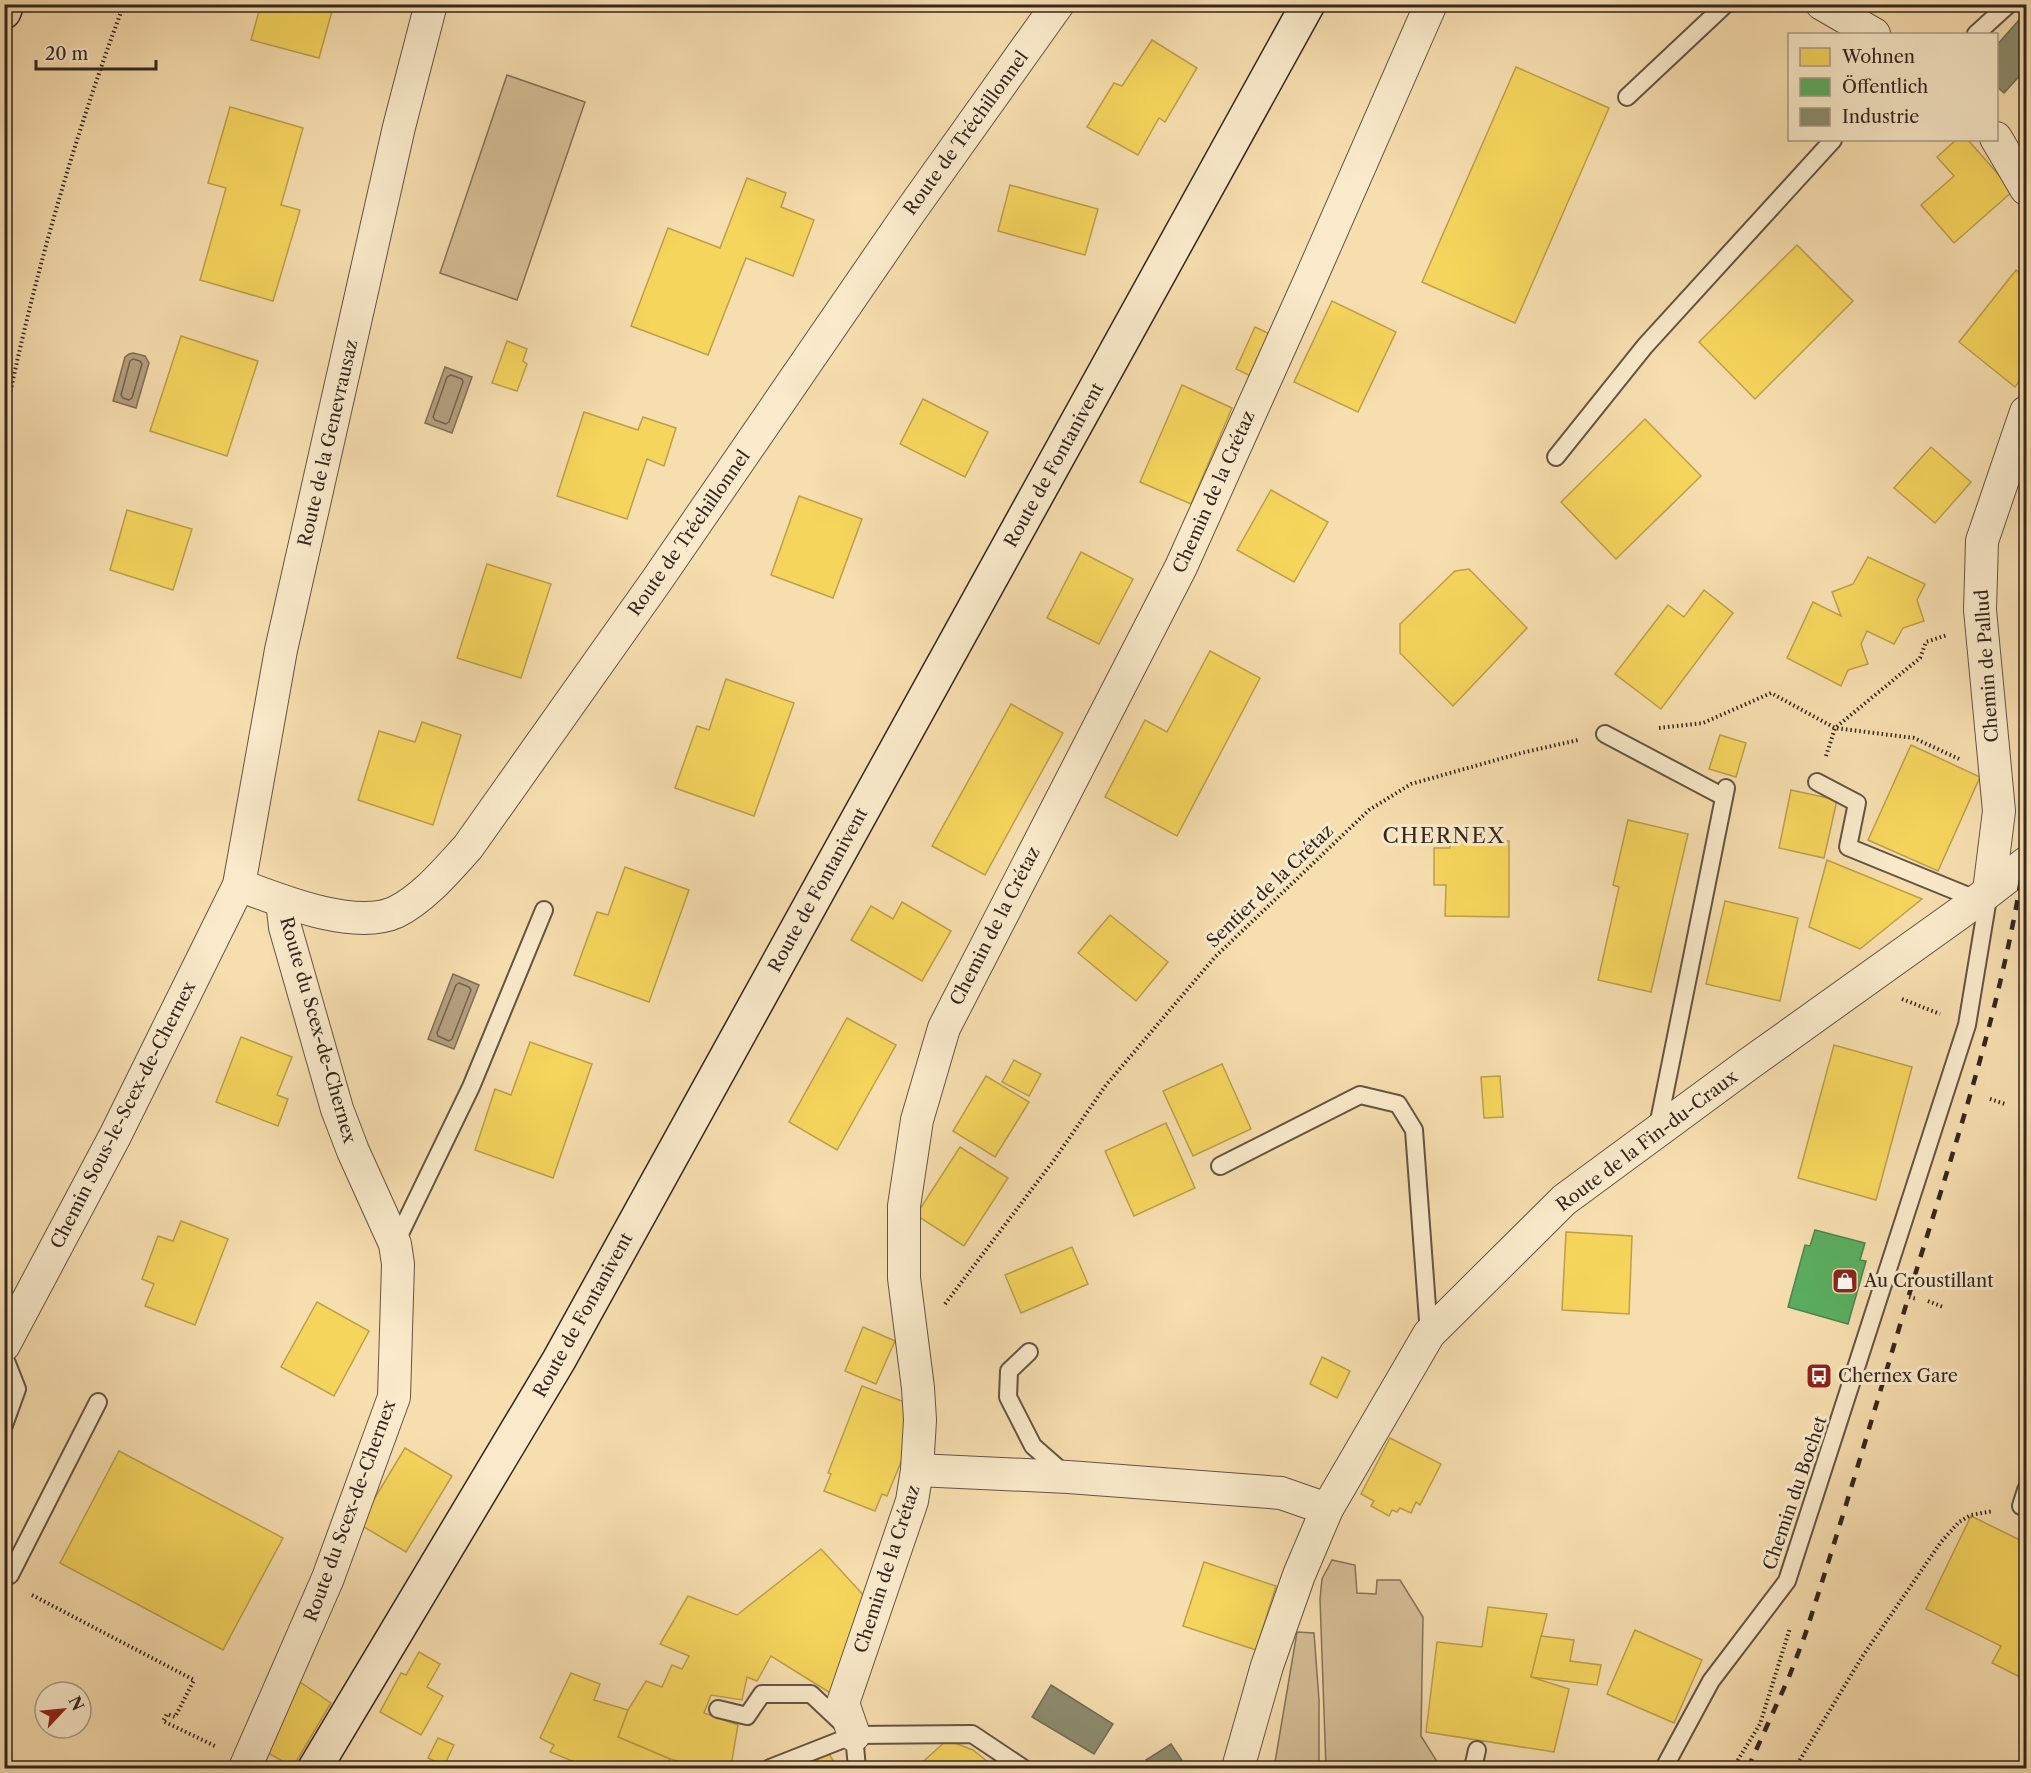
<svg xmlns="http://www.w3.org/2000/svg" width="2031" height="1773" viewBox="0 0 2031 1773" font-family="'Libre Caslon Text',serif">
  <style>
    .green { fill: #d6bf97; stroke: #84725c; stroke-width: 1.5 }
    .water { fill: #b49f7f; stroke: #806f59; stroke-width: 1.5 }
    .homes { fill: #f6d55c; stroke: #bca04a; stroke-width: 1.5 }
    .public { fill: #5aae61; stroke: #4e854e; stroke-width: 1.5 }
    .industry { fill: #8c8c6e; stroke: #716d57; stroke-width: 1.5 }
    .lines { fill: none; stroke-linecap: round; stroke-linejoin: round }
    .shore { stroke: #746250; stroke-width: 1.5 }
    .lane-casing { stroke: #645444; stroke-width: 20 }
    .street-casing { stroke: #645444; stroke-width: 34 }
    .secondary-casing { stroke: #332621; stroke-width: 36 }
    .highway-casing { stroke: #332621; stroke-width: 36 }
    .path { stroke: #332621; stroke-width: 4; stroke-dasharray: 1.5 3; stroke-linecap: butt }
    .lane { stroke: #faeacb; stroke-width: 16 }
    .street { stroke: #faeacb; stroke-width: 32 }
    .secondary { stroke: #faeacb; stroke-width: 33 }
    .highway { stroke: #f7deaf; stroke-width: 33 }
    .rail { stroke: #332621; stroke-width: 4.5; stroke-dasharray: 10 10; stroke-linecap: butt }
    .labels { text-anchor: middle; stroke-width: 6; stroke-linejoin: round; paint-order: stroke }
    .street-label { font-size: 18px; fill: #332621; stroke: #faeacb }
    .poi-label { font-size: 18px; fill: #332621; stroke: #faeacb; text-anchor: start }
    .quarter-label { font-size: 21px; letter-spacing: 1.5px; fill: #332621; stroke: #faeacb }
  </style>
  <rect width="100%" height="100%" fill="#f7deaf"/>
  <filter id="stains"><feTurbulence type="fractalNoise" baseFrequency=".00333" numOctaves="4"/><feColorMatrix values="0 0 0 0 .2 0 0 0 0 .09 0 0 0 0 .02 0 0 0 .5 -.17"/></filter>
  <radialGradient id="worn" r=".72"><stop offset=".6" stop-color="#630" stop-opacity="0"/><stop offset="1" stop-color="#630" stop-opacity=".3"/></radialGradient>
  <g class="green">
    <path d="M507,75L585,102L517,300L440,273Z"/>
    <path d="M1332,1560L1355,1565L1357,1593L1376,1594L1377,1580H1400L1423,1617L1421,1736L1441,1768H1326L1320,1599L1322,1579Z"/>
    <path d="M1297,1632L1314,1633L1319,1700V1768H1274Z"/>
  </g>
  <g class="water">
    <path d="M133,353L145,356L149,363L136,408L113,401L125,357L129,354Z"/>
    <path d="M445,367L472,377L452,433L425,423Z"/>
    <path d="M453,974L479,985L454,1049L428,1039Z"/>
  </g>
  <g class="homes">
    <path d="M261,4H334L319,58L251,40Z"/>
    <path d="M1152,40L1197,68L1165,122L1159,118L1138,155L1087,127L1114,83L1122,86Z"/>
    <path d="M1516,67L1609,108L1515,323L1422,282Z"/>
    <path d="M230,107L303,128L281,205L300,210L273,301L200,280L226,188L208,183Z"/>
    <path d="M1956,140H1968L2013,191L1954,243L1921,205L1954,176L1937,157Z"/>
    <path d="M747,178L786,193L781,207L814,220L793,276L746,258L708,355L631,326L668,228L720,248Z"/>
    <path d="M1010,185L1098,209L1085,255L998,231Z"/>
    <path d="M1797,245L1853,301L1755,399L1699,342Z"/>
    <path d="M2016,270L2026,278V372L2015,387L1959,342Z"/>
    <path d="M1332,301L1396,332L1358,412L1294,382Z"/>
    <path d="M1255,327L1278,338L1259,380L1236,369Z"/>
    <path d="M181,336L258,361L227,456L150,431Z"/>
    <path d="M507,341L527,349L523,361L527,364L517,391L492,383Z"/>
    <path d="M1182,385L1232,408L1191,504L1140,482Z"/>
    <path d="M923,399L988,432L965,477L900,444Z"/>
    <path d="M584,412L638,430L643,417L676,428L664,466L647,459L627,519L557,496Z"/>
    <path d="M1645,419L1701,476L1616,559L1561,502Z"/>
    <path d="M1931,447L1971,482L1935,523L1894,488Z"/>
    <path d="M1271,490L1328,522L1294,582L1237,550Z"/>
    <path d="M799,496L862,519L833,598L771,575Z"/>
    <path d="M127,510L192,529L173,590L110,570Z"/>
    <path d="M1081,552L1133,579L1099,644L1047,618Z"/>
    <path d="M1868,557L1925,584L1917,600L1924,621L1903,628L1894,644L1867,631L1861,644L1868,664L1848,670L1841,686L1787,658L1813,602L1841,616L1832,592L1853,584Z"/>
    <path d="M487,564L551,584L521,678L457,658Z"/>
    <path d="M1469,569L1527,628L1453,706L1400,653V624L1455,571Z"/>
    <path d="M1704,590L1733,613L1661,709L1615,674L1668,605L1684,617Z"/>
    <path d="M1210,651L1260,678L1177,836L1105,797L1145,720L1167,732Z"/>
    <path d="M726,679L794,703L754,816L675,788L697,726L709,730Z"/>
    <path d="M1011,704L1063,733L985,875L932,846Z"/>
    <path d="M422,722L461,735L433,825L358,800L379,731L415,742Z"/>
    <path d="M1720,735L1746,743L1736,777L1709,769Z"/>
    <path d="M1911,745L1980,777L1938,871L1868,840Z"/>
    <path d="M1791,790L1837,800L1824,858L1779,848Z"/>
    <path d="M1628,820L1688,834L1651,992L1598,980L1619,887L1613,885Z"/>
    <path d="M1450,840L1509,841V917L1445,916L1446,885H1434V848H1450Z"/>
    <path d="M1827,860L1922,899L1860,949L1809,927Z"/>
    <path d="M625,867L689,890L649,1002L574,975L597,912L608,915Z"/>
    <path d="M1725,901L1798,918L1780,1001L1706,984Z"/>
    <path d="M902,902L951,931L922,981L851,940L871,906L893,919Z"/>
    <path d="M1110,915L1168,962L1136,1001L1078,953Z"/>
    <path d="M847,1018L896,1045L837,1150L789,1122Z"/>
    <path d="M241,1037L292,1057L277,1095L288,1099L278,1126L216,1102Z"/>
    <path d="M530,1042L592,1064L553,1178L475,1150L495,1089L511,1095Z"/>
    <path d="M1834,1045L1912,1067L1876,1200L1798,1178Z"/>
    <path d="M1014,1060L1041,1074L1029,1096L1002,1082Z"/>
    <path d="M1222,1064L1251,1129L1193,1156L1163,1091Z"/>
    <path d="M986,1076L1029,1102L995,1157L953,1131Z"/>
    <path d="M1500,1076L1503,1117L1484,1118L1481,1077Z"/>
    <path d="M1166,1123L1195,1188L1134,1216L1105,1151Z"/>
    <path d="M960,1147L1008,1178L964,1246L916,1215Z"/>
    <path d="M181,1221L228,1239L195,1325L145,1306L154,1284L142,1279L158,1236L173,1241Z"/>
    <path d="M1566,1232L1632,1236L1629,1314L1562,1310Z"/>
    <path d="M1072,1247L1088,1284L1021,1313L1005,1275Z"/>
    <path d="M317,1302L369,1331L334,1396L281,1367Z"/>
    <path d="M863,1327L895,1341L876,1384L845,1371Z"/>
    <path d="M1322,1357L1350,1371L1337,1398L1310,1384Z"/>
    <path d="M862,1386L910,1404L913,1433L887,1496L882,1494L875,1511L824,1491L831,1474L828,1473Z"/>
    <path d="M1390,1438L1441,1464L1420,1505L1416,1502L1411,1513L1400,1508L1397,1512L1392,1510L1389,1516L1371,1506L1374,1501L1361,1494Z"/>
    <path d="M405,1448L452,1476L406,1552L359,1524Z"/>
    <path d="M119,1451L283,1538L223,1650L60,1563Z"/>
    <path d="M1971,1516L2026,1543V1680L1992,1663L2001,1646L1926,1609Z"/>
    <path d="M821,1549L866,1598L832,1694L771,1656L757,1681L747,1677L742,1700L711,1695L704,1713L738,1725L731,1766L694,1765L670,1759L618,1737L628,1710L646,1681L662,1687L672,1665L682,1669L689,1656L660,1644L688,1596L737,1615Z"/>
    <path d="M1204,1562L1276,1586L1256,1650L1183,1626Z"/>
    <path d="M1488,1607L1547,1614L1531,1677L1569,1689L1554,1752L1426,1732L1437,1642L1482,1647Z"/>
    <path d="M1635,1630L1702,1660L1674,1723L1607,1694Z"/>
    <path d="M1541,1636L1574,1640L1570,1661L1601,1665L1597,1685L1531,1677Z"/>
    <path d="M419,1652L440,1664L427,1687L443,1696L421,1735L380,1712L401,1673L406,1675Z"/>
    <path d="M571,1673L600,1684L594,1700L628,1710L618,1737L670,1759L666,1768H589L550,1752L554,1745L540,1738Z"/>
    <path d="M291,1676L331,1703L293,1767L259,1748Z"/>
    <path d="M438,1738L454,1745L444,1766L428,1758Z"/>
    <path d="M947,1740L973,1750L993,1766L997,1762L1004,1768H916Z"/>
    <path d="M825,1748L838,1768H809Z"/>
  </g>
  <path class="public" d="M1815,1230L1865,1243L1860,1260L1866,1261L1848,1324L1788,1307L1805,1245L1810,1246Z"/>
  <g class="industry">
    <path d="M2026,12V69L2004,93L1996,86V46Z"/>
    <path d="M1051,1685L1113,1724L1094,1754L1032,1717Z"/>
    <path d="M1171,1744L1187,1768H1152L1146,1760Z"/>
  </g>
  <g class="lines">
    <g class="shore">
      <path d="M133,359L140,361L142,364L132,398L129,400L123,398L121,395L130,361Z"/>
      <path d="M451,375L462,379L463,382L449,422L446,424L435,420L433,417L447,377Z"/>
      <path d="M459,983L469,987L471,990L452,1039L449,1041L438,1036L437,1033L456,985Z"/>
    </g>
    <g class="lane-casing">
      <g id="lane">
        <path d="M1976,34L2009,4"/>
        <path d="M1627,97L1726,4"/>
        <path d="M1556,457L1645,346L1833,140"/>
        <path d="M1605,734L1724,797"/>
        <path d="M1817,782L1857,803L1848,847L1978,900"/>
        <path d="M1657,1131L1726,788"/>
        <path d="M1220,1166L1360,1095L1398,1104L1414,1130L1429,1334"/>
        <path d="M395,1244L471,1087L544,910"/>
        <path d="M1029,1352L1009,1371L1008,1397L1033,1446L1066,1475"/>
        <path d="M4,1356L17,1389L4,1425"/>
        <path d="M2021,1506L2026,1490"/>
        <path d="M4,1573L10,1575L98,1402"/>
        <path d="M718,1709L747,1716L762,1694H811L845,1726"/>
        <path d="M854,1735L857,1768"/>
        <path d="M770,1768L854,1735L972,1734L1023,1768"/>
        <path d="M1473,1768L1477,1750"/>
        <path d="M1664,1768L1711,1681L1787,1581L1967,1025L1989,892"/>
      </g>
    </g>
    <g class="street-casing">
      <g id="street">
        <path d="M1822,4L1874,34"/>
        <path d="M1996,138L2026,189"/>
        <path d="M239,885C279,900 354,931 396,912C424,898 447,870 468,847L657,580L907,216L1058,4"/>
        <path d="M1989,891L1999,811L1980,610L1982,541L2026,412"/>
        <path d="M4,1345L115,1136L239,885L281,650L399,127L431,4"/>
        <path d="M917,1470L1068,1477L1281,1493L1327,1509"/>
        <path d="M854,1735L843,1703L912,1501L917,1470L920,1420L918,1388L904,1278V1206L917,1120L944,1028L1181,567L1310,280L1431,4"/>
        <path d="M245,1768L328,1578L394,1397L398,1264L395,1244L353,1151L337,1109L285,927L282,901"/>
        <path d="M1238,1768L1267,1666L1299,1575L1327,1509L1429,1334L1564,1200L1750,1063L1978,900L2026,863"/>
      </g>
    </g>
    <g class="secondary-casing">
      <path id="secondary" d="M315,1768L559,1360L1308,4"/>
    </g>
    <g class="highway-casing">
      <path id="highway" d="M4,12L7,4"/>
    </g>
    <g class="path">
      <path d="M4,422C33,280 73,140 124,4"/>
      <path d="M1659,728L1703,723L1771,693L1835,728L1914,738L1959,759"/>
      <path d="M1826,756L1835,728L1920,658L1926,642L1947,635"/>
      <path d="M1902,999L1940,1014"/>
      <path d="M1990,1099L2005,1104"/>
      <path d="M1909,1297L1917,1299"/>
      <path d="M1928,1301L1943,1307"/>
      <path d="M945,1304L1054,1160L1106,1085L1215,957L1369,810L1411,784L1521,753L1578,740"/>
      <path d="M32,1595L194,1680L175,1717L167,1714L163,1721L215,1746"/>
      <path d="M1733,1768L1760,1724L1790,1628"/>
      <path d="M1795,1768L1862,1657L1941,1542L1959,1522L1971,1515L1993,1511"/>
    </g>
    <use href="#lane" class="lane"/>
    <use href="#street" class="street"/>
    <use href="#secondary" class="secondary"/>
    <use href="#highway" class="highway"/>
    <path class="rail" d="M1748,1768L1789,1677L1805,1635C1845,1512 1881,1388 1918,1265C1961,1127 2006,990 2026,847"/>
  </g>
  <defs>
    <g id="shop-square" transform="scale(1.35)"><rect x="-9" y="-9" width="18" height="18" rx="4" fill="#8f2418" stroke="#faeacb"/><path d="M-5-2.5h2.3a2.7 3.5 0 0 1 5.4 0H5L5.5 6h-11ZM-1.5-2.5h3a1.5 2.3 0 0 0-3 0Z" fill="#fff"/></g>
    <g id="bus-square" transform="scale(1.35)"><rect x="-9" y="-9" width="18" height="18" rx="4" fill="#8f2418" stroke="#faeacb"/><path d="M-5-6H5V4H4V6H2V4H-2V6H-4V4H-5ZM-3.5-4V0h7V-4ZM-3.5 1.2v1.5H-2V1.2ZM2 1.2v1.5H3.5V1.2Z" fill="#fff"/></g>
  </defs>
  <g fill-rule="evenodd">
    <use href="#shop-square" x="1845" y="1281"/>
    <use href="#bus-square" x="1819" y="1376"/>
  </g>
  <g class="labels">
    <g class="street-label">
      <text transform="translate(966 133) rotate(-54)" y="6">Route de Tréchillonnel</text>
      <text transform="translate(328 443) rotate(-77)" y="6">Route de la Genevrausaz</text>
      <text transform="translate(1054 465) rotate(-61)" y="6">Route de Fontanivent</text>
      <text transform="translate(1214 492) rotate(-66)" y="6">Chemin de la Crétaz</text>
      <text transform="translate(689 533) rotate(-55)" y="6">Route de Tréchillonnel</text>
      <text transform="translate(1987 666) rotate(-94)" y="6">Chemin de Pallud</text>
      <text transform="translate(1270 886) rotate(-44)" y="6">Sentier de la Crétaz</text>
      <text transform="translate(818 890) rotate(-61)" y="6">Route de Fontanivent</text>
      <text transform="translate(995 926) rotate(-63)" y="6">Chemin de la Crétaz</text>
      <text transform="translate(318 1030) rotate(74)" y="6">Route du Scex-de-Chernex</text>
      <text transform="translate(123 1115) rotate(-63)" y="6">Chemin Sous-le-Scex-de-Chernex</text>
      <text transform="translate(1647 1141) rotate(-37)" y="6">Route de la Fin-du-Craux</text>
      <text transform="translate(583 1315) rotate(-61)" y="6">Route de Fontanivent</text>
      <text transform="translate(1795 1493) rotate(-71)" y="6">Chemin du Bochet</text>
      <text transform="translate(350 1511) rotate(-70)" y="6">Route du Scex-de-Chernex</text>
      <text transform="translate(887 1569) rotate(-72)" y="6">Chemin de la Crétaz</text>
    </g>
    <g class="poi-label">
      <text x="1864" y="1287">Au Croustillant</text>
      <text x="1838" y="1382">Chernex Gare</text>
    </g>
    <g class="quarter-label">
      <text x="1444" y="843">CHERNEX</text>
    </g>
  </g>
  <rect width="2031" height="1773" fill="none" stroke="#f7deaf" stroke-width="24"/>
  <rect x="6" y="6" width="2019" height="1761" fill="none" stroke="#332621" stroke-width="3"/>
  <rect x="12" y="12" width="2007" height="1749" fill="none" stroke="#332621" stroke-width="1.5"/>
  <rect x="1788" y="33" width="210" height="108" fill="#faeacb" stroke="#aa9c87" stroke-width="1.5"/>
  <rect x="1800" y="48" width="30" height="18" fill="#f6d55c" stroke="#aa9c87" stroke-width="1.5"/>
  <text x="1842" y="63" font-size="18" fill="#332621">Wohnen</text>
  <rect x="1800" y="78" width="30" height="18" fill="#5aae61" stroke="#aa9c87" stroke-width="1.5"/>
  <text x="1842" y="93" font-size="18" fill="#332621">Öffentlich</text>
  <rect x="1800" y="108" width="30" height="18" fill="#8c8c6e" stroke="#aa9c87" stroke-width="1.5"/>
  <text x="1842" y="123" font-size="18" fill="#332621">Industrie</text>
  <g transform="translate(63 1710) rotate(64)"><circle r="28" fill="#faeacb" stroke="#aa9c87" stroke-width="1.5"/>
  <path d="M0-4.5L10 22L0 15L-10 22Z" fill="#8f2418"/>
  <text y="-9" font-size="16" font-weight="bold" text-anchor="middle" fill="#332621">N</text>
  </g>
  <path d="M36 60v9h120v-9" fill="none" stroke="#332621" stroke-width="3"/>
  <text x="45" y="60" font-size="18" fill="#332621" stroke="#faeacb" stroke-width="4.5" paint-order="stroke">20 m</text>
  <rect width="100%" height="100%" filter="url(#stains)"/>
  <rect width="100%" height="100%" fill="url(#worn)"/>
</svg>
